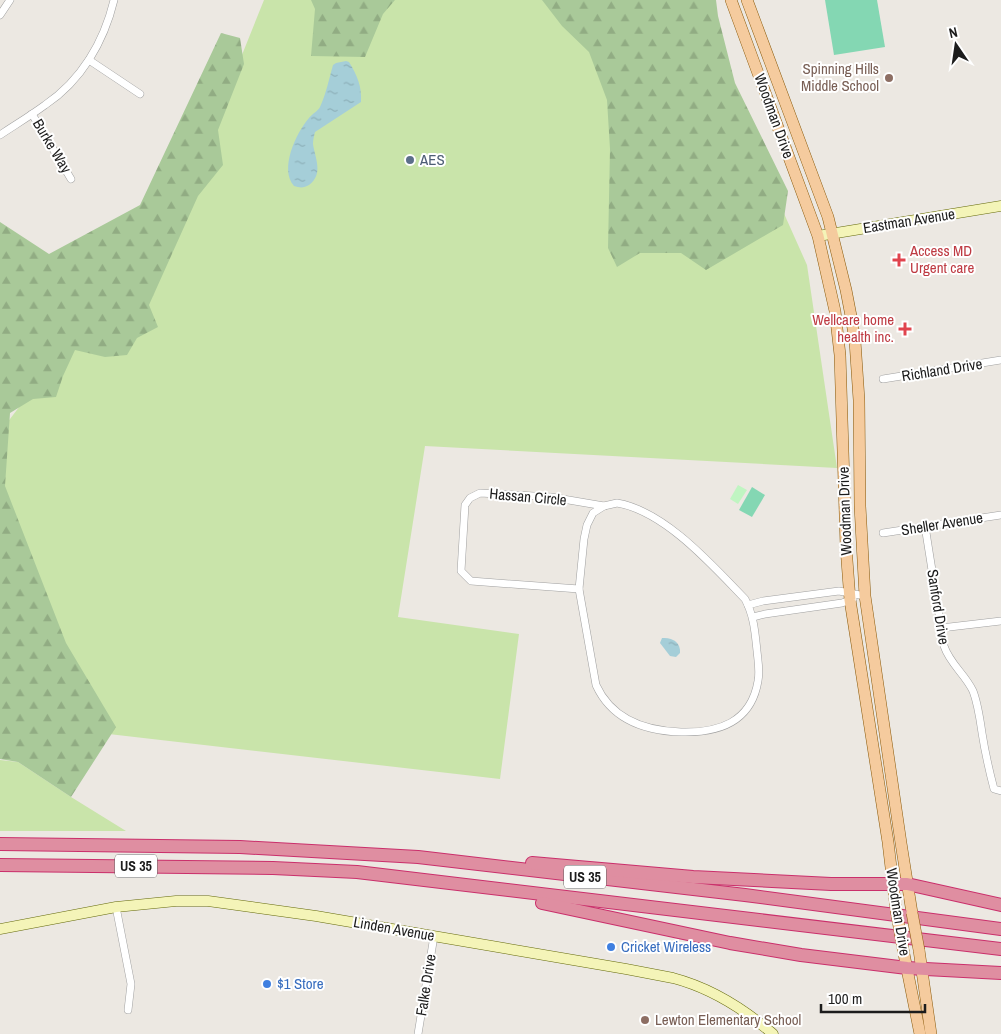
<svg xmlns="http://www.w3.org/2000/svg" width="1001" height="1034" viewBox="0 0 1001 1034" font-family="'Archivo Narrow',sans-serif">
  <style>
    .grass { fill: #c9e4aa }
    .forest { fill: url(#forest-firs) }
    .park { fill: #c0f5c2 }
    .pitch { fill: #84d7b3 }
    .water { fill: url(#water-ripples) }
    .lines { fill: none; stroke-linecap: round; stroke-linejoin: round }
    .street-casing { stroke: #a0a0a0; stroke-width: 8 }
    .secondary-casing { stroke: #64690c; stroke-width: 11 }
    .primary-casing { stroke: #89590a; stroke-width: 12 }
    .highway-casing { stroke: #ca2f6b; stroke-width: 14 }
    .street { stroke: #fff; stroke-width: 7 }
    .secondary { stroke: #f4f4b8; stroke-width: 10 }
    .primary { stroke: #f5cb9e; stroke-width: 11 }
    .highway { stroke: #df8ea1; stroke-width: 12 }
    .primary-bridge-casing { stroke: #89590a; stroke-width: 12; stroke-linecap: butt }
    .primary-bridge { stroke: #f5cb9e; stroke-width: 11 }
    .education-dot { fill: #8d6e63; stroke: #fff; stroke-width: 2 }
    .service-dot { fill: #5c6f8a; stroke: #fff; stroke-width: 2 }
    .health-dot { fill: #e0444e; stroke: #fff; stroke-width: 2 }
    .shop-dot { fill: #3f7fe0; stroke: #fff; stroke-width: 2 }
    .labels { text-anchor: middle; stroke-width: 4; stroke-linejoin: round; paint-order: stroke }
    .shield { fill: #fff; stroke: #606060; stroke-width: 1 }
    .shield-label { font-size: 14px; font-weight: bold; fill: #1c1c1c }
    .education-label { font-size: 15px; fill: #785e54; stroke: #fff; text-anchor: end }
    .street-label { font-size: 15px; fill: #1c1c1c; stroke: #fff }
    .service-label { font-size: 15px; fill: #4e5e75; stroke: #fff; text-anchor: start }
    .health-label { font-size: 15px; fill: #be3a42; stroke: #fff; text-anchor: start }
    .shop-label { font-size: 15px; fill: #366cbe; stroke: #fff; text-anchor: start }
  </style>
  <defs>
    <pattern id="forest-firs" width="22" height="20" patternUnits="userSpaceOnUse" patternTransform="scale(1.25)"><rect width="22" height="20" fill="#a9c999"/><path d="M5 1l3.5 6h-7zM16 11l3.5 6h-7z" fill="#91ac83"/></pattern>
    <pattern id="water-ripples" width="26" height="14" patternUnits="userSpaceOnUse" patternTransform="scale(1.25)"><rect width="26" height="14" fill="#a5ced8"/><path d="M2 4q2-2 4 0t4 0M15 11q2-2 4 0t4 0" fill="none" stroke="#8db0b9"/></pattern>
  </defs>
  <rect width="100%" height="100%" fill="#ece8e2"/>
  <g class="grass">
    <path d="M264,0H700L710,48L807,265L837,468L425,446L398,617L519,634L500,779L100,733L0,496V432L190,184Z"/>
    <path d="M0,760L18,762L71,797L126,831H0Z"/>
  </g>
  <g class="forest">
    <path d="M311,0H395L383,14L365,57L311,56L315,9Z"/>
    <path d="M542,0H716L718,16L735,83L788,191L783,225L706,270L681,253H640L617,267L608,248L610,149L607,100L589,52L562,26Z"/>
    <path d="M221,33L240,38L244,64L218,130L223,165L198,196L149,305L158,327L137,338L127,355L105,357L75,350L63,376L56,397L33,399L10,413L5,486L66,643L116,727L71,797L18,762L0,759V222L49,254L140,205Z"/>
  </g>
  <path class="park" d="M738,485L747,490L738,504L730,499Z"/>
  <g class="pitch">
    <path d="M825,0H877L885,47L834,55Z"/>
    <path d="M752,487L765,495L752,517L739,510Z"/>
  </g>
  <g class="water">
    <path d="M346,61L349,62C357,75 362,86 361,102L315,132C314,136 313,140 313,144C315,158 324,174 309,185C304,188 300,188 294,186C279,169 296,133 309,118C312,114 318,111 320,107C326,94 329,79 333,65L336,63Z"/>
    <path d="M662,638C672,637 681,642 680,653L676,657L670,656L660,643Z"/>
  </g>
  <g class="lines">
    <g class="street-casing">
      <g id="street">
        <path d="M0,15L10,0"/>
        <path d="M89,60L140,94"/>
        <path d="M32,114L71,179"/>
        <path d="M0,135C15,125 30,116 45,105C81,81 104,42 114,0"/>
        <path d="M883,379L1001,360"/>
        <path d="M617,503C665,511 713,566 745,599C754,616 755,632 757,651C758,661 760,671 758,681C751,723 718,733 681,732C645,731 612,720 596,685L579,589L584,539L587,525L593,513L604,506Z"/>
        <path d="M925,526L944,646C950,664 965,674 973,691C978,704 980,719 982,733C985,752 989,770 994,789L1001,791"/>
        <path d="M883,533L1001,515"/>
        <path d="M579,589L471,581L461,571L465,505L470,498L480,493L551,497L604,506"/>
        <path d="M748,605L763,601L839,591L865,596"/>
        <path d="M753,617L765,614L842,603L853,599"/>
        <path d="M941,628L1001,621"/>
        <path d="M116,907L131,984L128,1010"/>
        <path d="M418,1034L434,936"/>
      </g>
    </g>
    <g class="secondary-casing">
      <g id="secondary">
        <path d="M818,236L1001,206"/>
        <path d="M0,929L116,907L176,901H208L316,916L626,969L673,978C711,988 743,1008 773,1034"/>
      </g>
    </g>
    <g class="primary-casing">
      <g id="primary">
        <path d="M731,0L818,236L835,311L840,355L846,547L850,600L888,842L896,910"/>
        <path d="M747,0L828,217L846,290L851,316L855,341L859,400L860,506L865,596L901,843L912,913"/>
        <path d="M903,949L920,1034"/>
        <path d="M919,950L931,1034"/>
      </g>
    </g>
    <g class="highway-casing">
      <g id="highway">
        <path d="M0,844L240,847L418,857L745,895L1001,929"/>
        <path d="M532,863L693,877L831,884H907L1001,905"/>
        <path d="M0,865L273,868L357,872L1001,949"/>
        <path d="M542,903L730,943L801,955L907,968L1001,973"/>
      </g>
    </g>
    <use href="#street" class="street"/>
    <use href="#secondary" class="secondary"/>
    <use href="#primary" class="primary"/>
    <use href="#highway" class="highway"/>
    <g class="primary-bridge-casing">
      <g id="primary-bridge">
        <path d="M896,910L903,949"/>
        <path d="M912,913L919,950"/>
      </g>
    </g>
    <use href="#primary-bridge" class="primary-bridge"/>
  </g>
  <g class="education-dot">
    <circle cx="889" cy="78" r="5"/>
    <circle cx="645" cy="1020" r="5"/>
  </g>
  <circle class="service-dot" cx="410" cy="160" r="5"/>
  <g class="health-dot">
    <path d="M896.5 252.5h5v5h5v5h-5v5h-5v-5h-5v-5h5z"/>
    <path d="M902.5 321.5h5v5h5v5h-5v5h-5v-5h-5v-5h5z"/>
  </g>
  <g class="shop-dot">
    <circle cx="611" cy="947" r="5"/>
    <circle cx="267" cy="984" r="5"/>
  </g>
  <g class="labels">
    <g class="shield">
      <rect x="115" y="854.5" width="42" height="23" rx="4"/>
      <rect x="564" y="865.5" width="42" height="23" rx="4"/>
    </g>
    <g class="shield-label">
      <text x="136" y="871">US 35</text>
      <text x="585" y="882">US 35</text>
    </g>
    <g class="education-label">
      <text x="879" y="74">Spinning Hills<tspan x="879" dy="17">Middle School</tspan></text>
      <text x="655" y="1025" text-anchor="start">Lewton Elementary School</text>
    </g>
    <g class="street-label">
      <text transform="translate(774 116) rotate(70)" y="5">Woodman Drive</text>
      <text transform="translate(52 146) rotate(59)" y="5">Burke Way</text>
      <text transform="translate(909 221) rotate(-9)" y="5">Eastman Avenue</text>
      <text transform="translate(942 370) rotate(-9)" y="5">Richland Drive</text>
      <text transform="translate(528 497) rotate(5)" y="5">Hassan Circle</text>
      <text transform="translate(845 511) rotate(-92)" y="5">Woodman Drive</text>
      <text transform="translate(942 524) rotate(-9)" y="5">Sheller Avenue</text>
      <text transform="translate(938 607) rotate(81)" y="5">Sanford Drive</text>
      <text transform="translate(898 912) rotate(81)" y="5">Woodman Drive</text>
      <text transform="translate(394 929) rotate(10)" y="5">Linden Avenue</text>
      <text transform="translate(426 985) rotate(-81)" y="5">Falke Drive</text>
    </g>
    <g class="service-label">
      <text x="420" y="165">AES</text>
    </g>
    <g class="health-label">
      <text x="910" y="256">Access MD<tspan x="910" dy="17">Urgent care</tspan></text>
      <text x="894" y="325" text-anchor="end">Wellcare home<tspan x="894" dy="17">health inc.</tspan></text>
    </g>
    <g class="shop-label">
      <text x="621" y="952">Cricket Wireless</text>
      <text x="277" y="989">$1 Store</text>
    </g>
  </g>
  <g transform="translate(956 45) rotate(347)" stroke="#ffffff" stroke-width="4" paint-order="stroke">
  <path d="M0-4L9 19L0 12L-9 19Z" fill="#1c1c1c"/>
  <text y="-8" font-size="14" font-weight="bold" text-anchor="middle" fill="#1c1c1c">N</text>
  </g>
  <path d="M821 1004v8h104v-8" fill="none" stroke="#1c1c1c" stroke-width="2.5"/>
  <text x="828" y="1004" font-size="15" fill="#1c1c1c" stroke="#ffffff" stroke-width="4" paint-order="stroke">100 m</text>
</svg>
